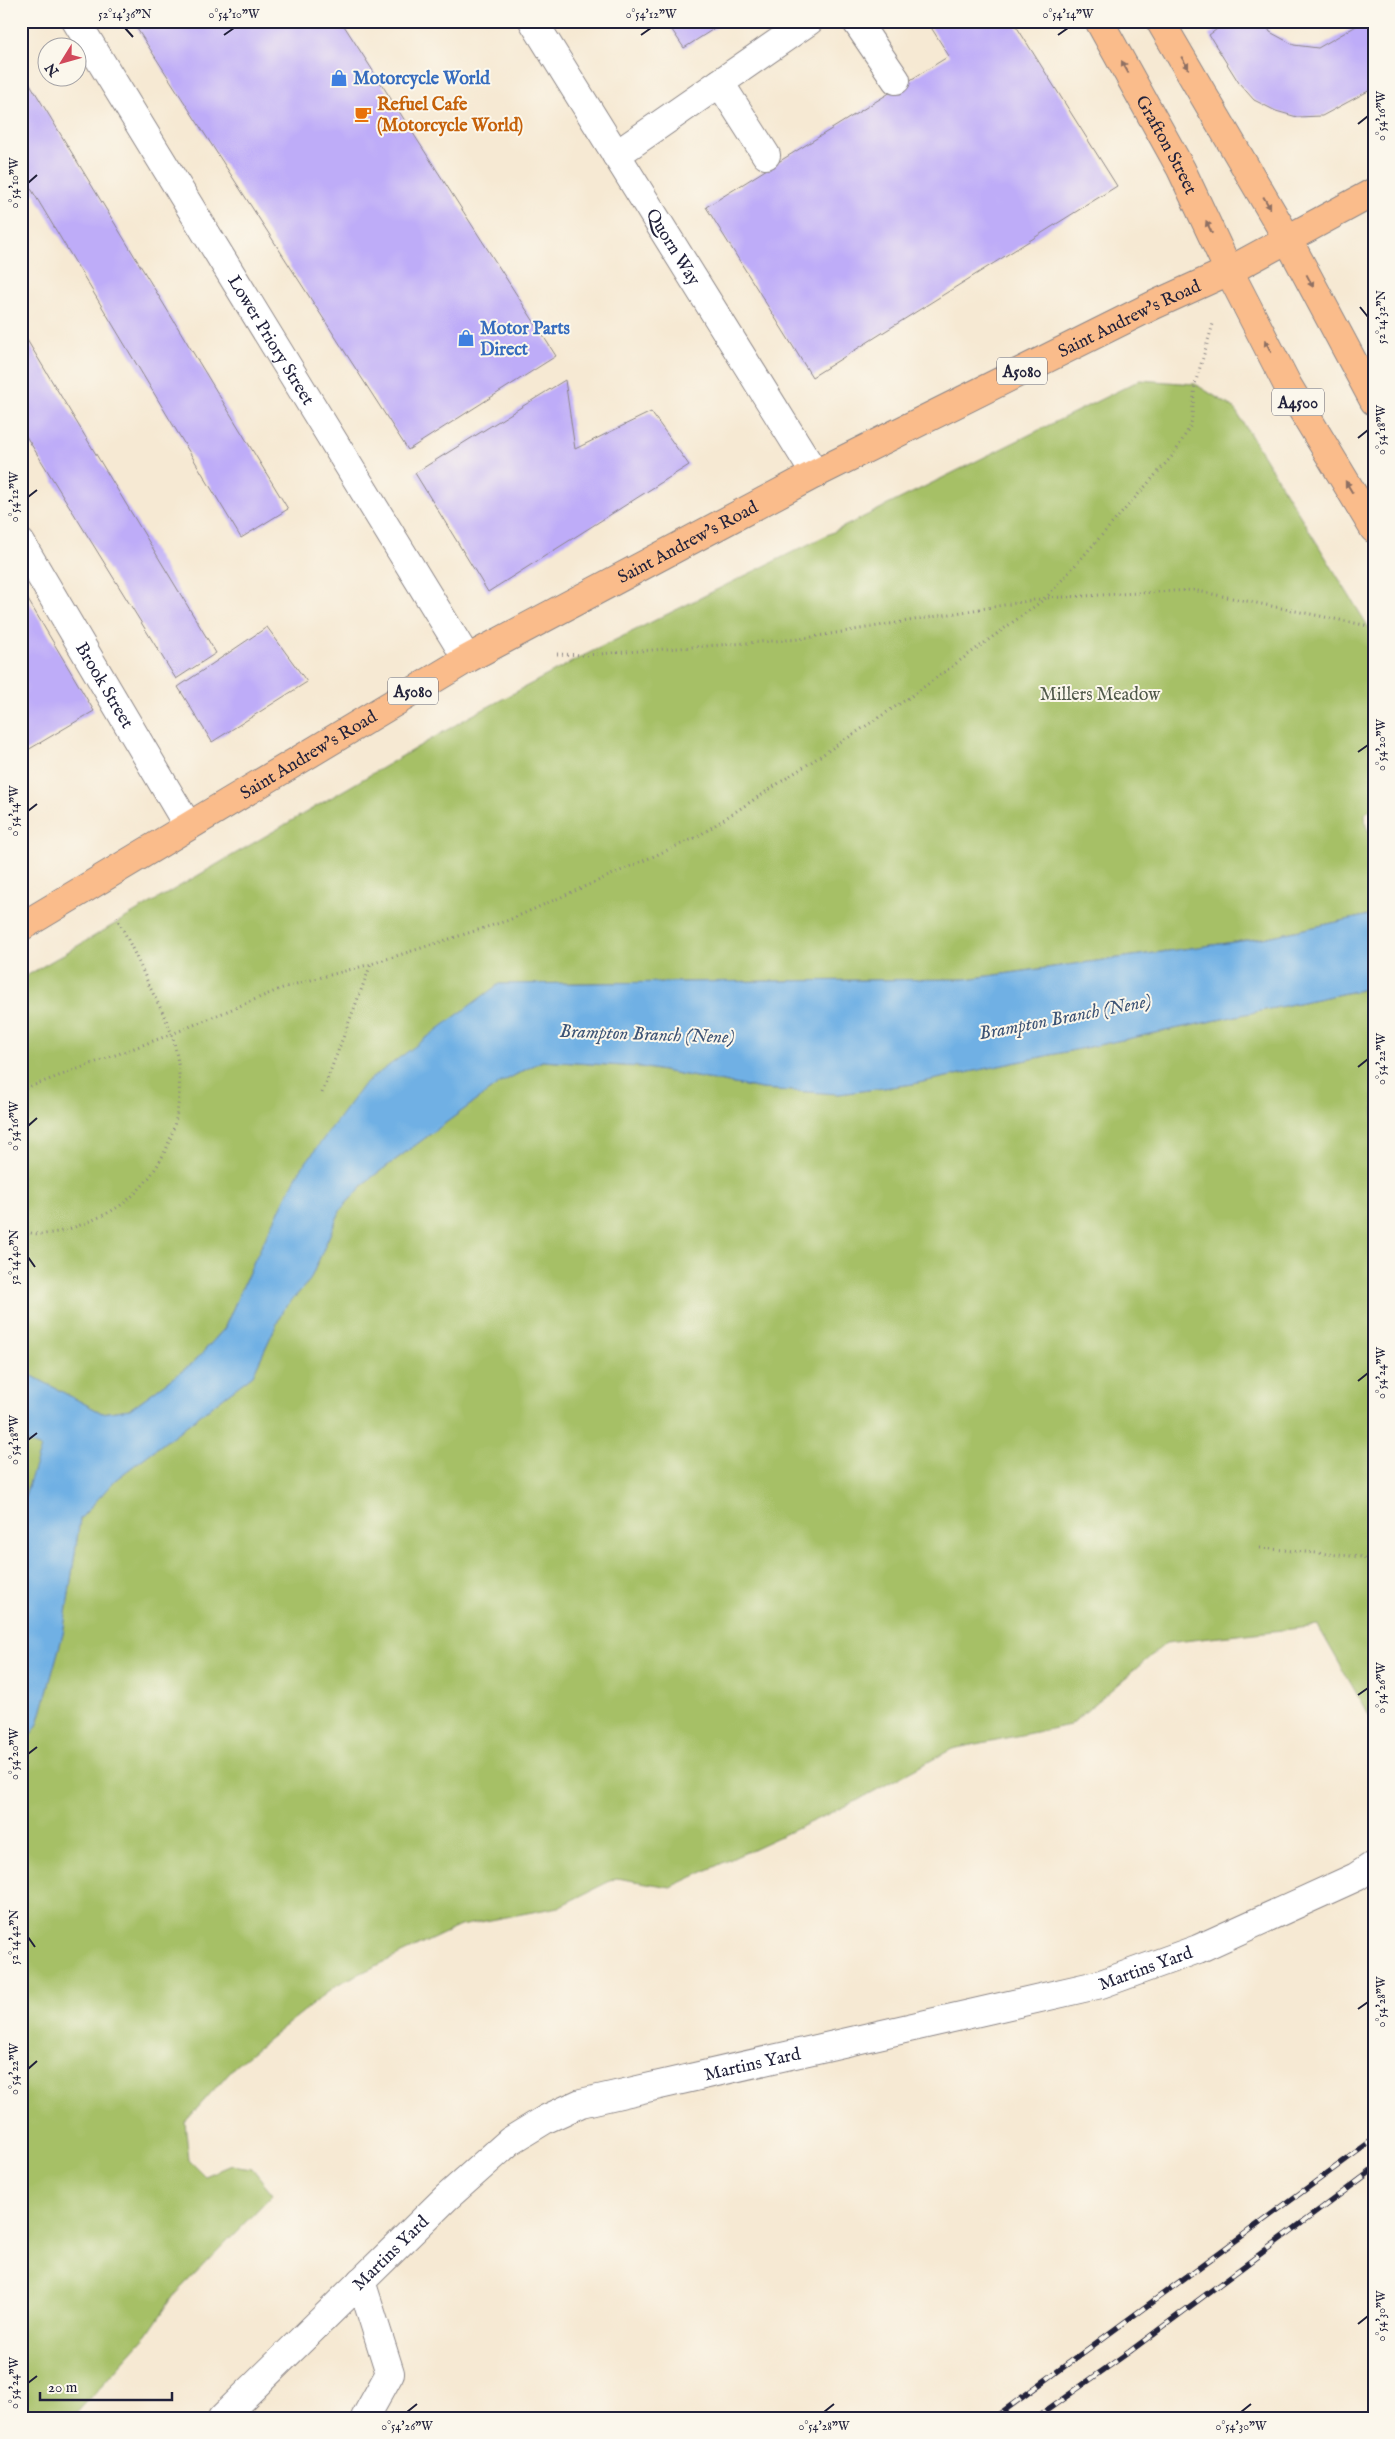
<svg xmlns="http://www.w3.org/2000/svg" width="1395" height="2439" viewBox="0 0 1395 2439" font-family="'IM FELL English',serif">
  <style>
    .green { fill: #a6c066; stroke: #647150 }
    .water { fill: #70b0e4; stroke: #496990 }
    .building { fill: #beacf8 }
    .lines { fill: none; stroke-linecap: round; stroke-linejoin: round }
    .minor-casing { stroke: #8c8687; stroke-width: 30 }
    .major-casing { stroke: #8c8687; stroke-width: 30 }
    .path { stroke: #8c8687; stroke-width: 3; stroke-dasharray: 1 4; stroke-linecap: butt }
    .minor { stroke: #fff; stroke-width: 28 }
    .major { stroke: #fabc8b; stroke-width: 28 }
    .rail-casing { stroke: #22223b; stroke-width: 5.5 }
    .rail { stroke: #fbf7ec; stroke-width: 4; stroke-dasharray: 11; stroke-linecap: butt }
    .oneway { fill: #8e6f63 }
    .ticks { fill: none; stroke: #22223b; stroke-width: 2 }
    .labels { text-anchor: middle; stroke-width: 4; stroke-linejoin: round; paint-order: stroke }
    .shield { fill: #fbf7ec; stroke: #636270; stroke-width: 1 }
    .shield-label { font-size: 16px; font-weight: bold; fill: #22223b }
    .shop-label { font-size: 18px; font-weight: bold; fill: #366cbe; stroke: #fbf7ec; text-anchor: start }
    .food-label { font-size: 18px; font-weight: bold; fill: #c56008; stroke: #fbf7ec; text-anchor: start }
    .street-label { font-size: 18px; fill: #22223b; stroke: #fbf7ec }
    .park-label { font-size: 18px; fill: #50594a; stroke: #fbf7ec }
    .water-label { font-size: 19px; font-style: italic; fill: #3d5476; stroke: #fbf7ec }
    .neatline { fill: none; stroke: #22223b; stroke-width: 2 }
    .ticks-label { font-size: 12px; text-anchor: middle; fill: #22223b }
  </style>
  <rect width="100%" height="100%" fill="#fbf7ec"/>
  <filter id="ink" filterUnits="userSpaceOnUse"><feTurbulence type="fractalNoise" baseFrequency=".02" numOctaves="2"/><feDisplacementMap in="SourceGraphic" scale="10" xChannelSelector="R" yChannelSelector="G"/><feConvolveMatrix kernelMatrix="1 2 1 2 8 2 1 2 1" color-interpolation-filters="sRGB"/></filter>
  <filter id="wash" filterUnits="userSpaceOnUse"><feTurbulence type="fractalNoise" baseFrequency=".0096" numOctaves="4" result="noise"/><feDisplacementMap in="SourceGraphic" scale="20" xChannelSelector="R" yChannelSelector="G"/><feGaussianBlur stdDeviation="1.12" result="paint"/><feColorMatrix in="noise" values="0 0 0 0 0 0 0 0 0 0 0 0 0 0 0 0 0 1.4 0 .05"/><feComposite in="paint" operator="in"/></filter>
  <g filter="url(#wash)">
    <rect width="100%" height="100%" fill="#f6e9d3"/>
    <g class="green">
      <path d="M1140,380L1195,384L1234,408L1374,636V805L1365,814L1366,826L1374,841V914L1263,938L966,979L499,984L254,1261L224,1329L193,1363L130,1409L102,1413L21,1370V979L469,717L585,655Z"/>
      <path d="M1374,987V1724L1318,1626L1166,1643L1070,1725L952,1749L858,1800L671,1887L616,1878L558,1907L460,1926L338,1984L235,2066L185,2122L189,2160L205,2176L231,2165L252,2168L273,2194L175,2294L147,2335L72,2418H21V1748L38,1724L63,1634L80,1519L115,1480L253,1375L283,1310L310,1280L341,1209L368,1180L500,1083L542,1061L641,1067L762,1089L839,1094L913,1084Z"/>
      <path d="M21,1440L42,1448L21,1507Z"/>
    </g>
    <path class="water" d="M1374,914V987L913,1084L839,1094L762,1089L641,1067L542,1061L500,1083L368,1180L341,1209L310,1280L283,1310L253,1375L115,1480L80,1519L63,1634L38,1724L21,1748V1507L41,1448L21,1439V1370L102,1413L130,1409L193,1363L224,1329L254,1261L298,1173L364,1084L499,984L967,979L1263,938Z"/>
    <g id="blocks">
      <g class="building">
        <path d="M132,21H341L556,356L408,450Z"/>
        <path d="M666,21H726L684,48Z"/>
        <path d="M927,21H1013L1117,186L812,377L706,207L949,56Z"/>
        <path d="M1228,21H1264L1270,32L1294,45L1318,48L1365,21H1374V88L1322,116L1297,117L1276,111L1254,100L1239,83L1209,35Z"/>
        <path d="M21,69L288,509L241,538L21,172Z"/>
        <path d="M21,330L216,653L176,679L21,428Z"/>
        <path d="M565,380L575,449L651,412L689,465L488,592L415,473Z"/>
        <path d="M21,588L94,711L21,754Z"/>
        <path d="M267,627L307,682L212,742L178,687Z"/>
      </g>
    </g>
  </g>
  <g filter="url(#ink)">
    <use href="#blocks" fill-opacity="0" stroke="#8c8687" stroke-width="1"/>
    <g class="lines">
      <g class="minor-casing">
        <g id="minor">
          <path id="s1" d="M76,21L467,659"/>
          <path id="s2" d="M533,21L815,474"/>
          <path d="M856,21L896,80"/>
          <path d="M720,83L766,155"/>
          <path d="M616,155L809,21"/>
          <path id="s3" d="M21,543L188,826"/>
          <path d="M361,2281L390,2373L365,2418"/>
          <path id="s4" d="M222,2418L446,2198L510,2141L546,2119L581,2103L1101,1984L1198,1949L1356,1877L1374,1865"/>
        </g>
      </g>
      <g class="major-casing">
        <g id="major">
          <path id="s5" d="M1099,21L1181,169L1229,271L1288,386L1374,529"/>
          <path d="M1160,21L1287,238L1374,401"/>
          <path id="s6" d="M21,927L467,659L815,474L1154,305L1229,271L1374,192"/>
        </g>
      </g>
      <g class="path">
        <path d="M557,654L585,655L800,639L1046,598L1193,590L1374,627"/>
        <path d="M21,1090L172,1034L285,987L371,964"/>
        <path d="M322,1093L371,964L509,920L697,837L910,697L1046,598L1174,454L1191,425L1195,384L1213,324"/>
        <path d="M21,1231C27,1232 34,1234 40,1234C61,1235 108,1216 125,1202C175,1162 190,1096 172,1035C166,1017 156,1000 148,983C138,960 127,937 115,914"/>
        <path d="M1260,1548L1362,1557L1374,1566"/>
      </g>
      <use href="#minor" class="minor"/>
      <use href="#major" class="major"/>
      <g class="rail-casing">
        <g id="rail">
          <path d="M994,2418L1374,2139"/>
          <path d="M1036,2418L1129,2352L1374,2169"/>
        </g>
      </g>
      <use href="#rail" class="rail"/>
    </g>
    <defs><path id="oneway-solid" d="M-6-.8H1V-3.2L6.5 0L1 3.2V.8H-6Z" transform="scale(1.25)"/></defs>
    <g class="oneway">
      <use href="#oneway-solid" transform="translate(1185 63) rotate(60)"/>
      <use href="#oneway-solid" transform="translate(1125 67) rotate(-119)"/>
      <use href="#oneway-solid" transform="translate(1267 203) rotate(60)"/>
      <use href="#oneway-solid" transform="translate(1209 227) rotate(-115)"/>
      <use href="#oneway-solid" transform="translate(1310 281) rotate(62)"/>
      <use href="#oneway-solid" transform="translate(1268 346) rotate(-117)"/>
      <use href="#oneway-solid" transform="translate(1349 487) rotate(-121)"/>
    </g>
  </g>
  <path class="ticks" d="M125,28L133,37M224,35L234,28M641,35L651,28M1058,35L1068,28M1358,124L1368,116M28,183L37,175M1360,307L1368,317M1358,438L1368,430M28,497L37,490M1358,752L1368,745M28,811L37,804M1358,1067L1368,1059M28,1126L37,1118M28,1257L35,1267M1358,1381L1368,1373M28,1440L37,1433M1358,1695L1368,1688M28,1754L37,1747M28,1937L35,1947M1358,2009L1368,2002M28,2069L37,2061M1358,2324L1368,2316M28,2383L37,2376M407,2412L417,2404M824,2412L834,2404M1241,2412L1251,2404"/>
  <defs>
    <g id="shop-bare" transform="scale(1.35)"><path d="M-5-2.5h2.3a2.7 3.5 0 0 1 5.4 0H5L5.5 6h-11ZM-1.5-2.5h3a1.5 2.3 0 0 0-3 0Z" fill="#3f7fe0" stroke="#fbf7ec" stroke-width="2.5" paint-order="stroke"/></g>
    <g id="cafe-bare" transform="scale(1.35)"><path d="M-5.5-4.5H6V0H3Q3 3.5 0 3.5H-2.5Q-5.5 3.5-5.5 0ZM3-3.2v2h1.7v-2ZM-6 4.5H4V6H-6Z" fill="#e8710a" stroke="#fbf7ec" stroke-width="2.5" paint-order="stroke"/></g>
  </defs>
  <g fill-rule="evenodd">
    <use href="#shop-bare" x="339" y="78"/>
    <use href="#cafe-bare" x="363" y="114"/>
    <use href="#shop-bare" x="466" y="338"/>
  </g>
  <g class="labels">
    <g class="shield">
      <rect x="997" y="357.5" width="50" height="27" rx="4"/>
      <rect x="1272" y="388.5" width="52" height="27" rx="4"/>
      <rect x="388" y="677.5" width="50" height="27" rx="4"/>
    </g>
    <g class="shield-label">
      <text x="1022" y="377">A5080</text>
      <text x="1298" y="408">A4500</text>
      <text x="413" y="697">A5080</text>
    </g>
    <g class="shop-label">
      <text x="353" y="84">Motorcycle World</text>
      <text x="480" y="334">Motor Parts<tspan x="480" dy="21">Direct</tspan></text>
    </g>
    <g class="food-label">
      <text x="377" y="110">Refuel Cafe<tspan x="377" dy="21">(Motorcycle World)</tspan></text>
    </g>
    <g class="street-label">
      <text dy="6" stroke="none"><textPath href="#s5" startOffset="141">Grafton Street</textPath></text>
      <text dy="6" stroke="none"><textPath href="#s2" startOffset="266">Quorn Way</textPath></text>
      <text dy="6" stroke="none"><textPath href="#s6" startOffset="1265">Saint Andrew's Road</textPath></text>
      <text dy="6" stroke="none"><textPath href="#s1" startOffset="374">Lower Priory Street</textPath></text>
      <text dy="6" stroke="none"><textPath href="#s6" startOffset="770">Saint Andrew's Road</textPath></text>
      <text dy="6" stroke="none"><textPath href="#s3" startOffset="165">Brook Street</textPath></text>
      <text dy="6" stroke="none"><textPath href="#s6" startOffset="335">Saint Andrew's Road</textPath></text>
      <text dy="6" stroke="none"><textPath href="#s4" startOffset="1061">Martins Yard</textPath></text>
      <text dy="6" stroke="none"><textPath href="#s4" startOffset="656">Martins Yard</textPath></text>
      <text dy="6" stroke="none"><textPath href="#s4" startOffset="236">Martins Yard</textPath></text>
    </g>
    <g class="park-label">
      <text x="1100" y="700">Millers Meadow</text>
    </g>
    <g class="water-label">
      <text transform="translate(1065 1016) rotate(-11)" y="7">Brampton Branch (Nene)</text>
      <text transform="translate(647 1033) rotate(2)" y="7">Brampton Branch (Nene)</text>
    </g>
  </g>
  <rect width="1395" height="2439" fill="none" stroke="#fbf7ec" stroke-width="55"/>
  <g transform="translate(62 62) rotate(233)"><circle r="24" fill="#fbf7ec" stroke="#a4a2a5"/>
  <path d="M0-4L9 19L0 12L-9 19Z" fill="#d1495b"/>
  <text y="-8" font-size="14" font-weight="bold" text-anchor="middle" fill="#22223b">N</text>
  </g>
  <path d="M40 2392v8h132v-8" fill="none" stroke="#22223b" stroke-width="2.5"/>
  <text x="48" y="2392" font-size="15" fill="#22223b" stroke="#fbf7ec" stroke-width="4" paint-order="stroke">20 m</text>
  <rect x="28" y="28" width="1340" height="2384" class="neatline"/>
  <g class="ticks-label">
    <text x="125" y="18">52°14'36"N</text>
    <text x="234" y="18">0°54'10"W</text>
    <text x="651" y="18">0°54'12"W</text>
    <text x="1068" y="18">0°54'14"W</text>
    <text transform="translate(1381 116) rotate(-90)" y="4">0°54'16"W</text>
    <text transform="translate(14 183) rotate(-90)" y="4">0°54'10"W</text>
    <text transform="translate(1381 317) rotate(-90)" y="4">52°14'32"N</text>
    <text transform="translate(1381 430) rotate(-90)" y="4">0°54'18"W</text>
    <text transform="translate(14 497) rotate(-90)" y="4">0°54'12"W</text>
    <text transform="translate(1381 745) rotate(-90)" y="4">0°54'20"W</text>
    <text transform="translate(14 811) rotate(-90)" y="4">0°54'14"W</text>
    <text transform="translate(1381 1059) rotate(-90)" y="4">0°54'22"W</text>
    <text transform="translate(14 1126) rotate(-90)" y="4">0°54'16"W</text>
    <text transform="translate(14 1257) rotate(-90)" y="4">52°14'40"N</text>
    <text transform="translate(1381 1373) rotate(-90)" y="4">0°54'24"W</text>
    <text transform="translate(14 1440) rotate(-90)" y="4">0°54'18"W</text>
    <text transform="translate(1381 1688) rotate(-90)" y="4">0°54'26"W</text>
    <text transform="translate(14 1754) rotate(-90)" y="4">0°54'20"W</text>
    <text transform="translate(14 1937) rotate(-90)" y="4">52°14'42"N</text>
    <text transform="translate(1381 2002) rotate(-90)" y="4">0°54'28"W</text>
    <text transform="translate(14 2069) rotate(-90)" y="4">0°54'22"W</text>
    <text transform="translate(1381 2316) rotate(-90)" y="4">0°54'30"W</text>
    <text transform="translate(14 2383) rotate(-90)" y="4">0°54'24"W</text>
    <text x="407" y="2430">0°54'26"W</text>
    <text x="824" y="2430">0°54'28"W</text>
    <text x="1241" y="2430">0°54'30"W</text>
  </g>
</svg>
